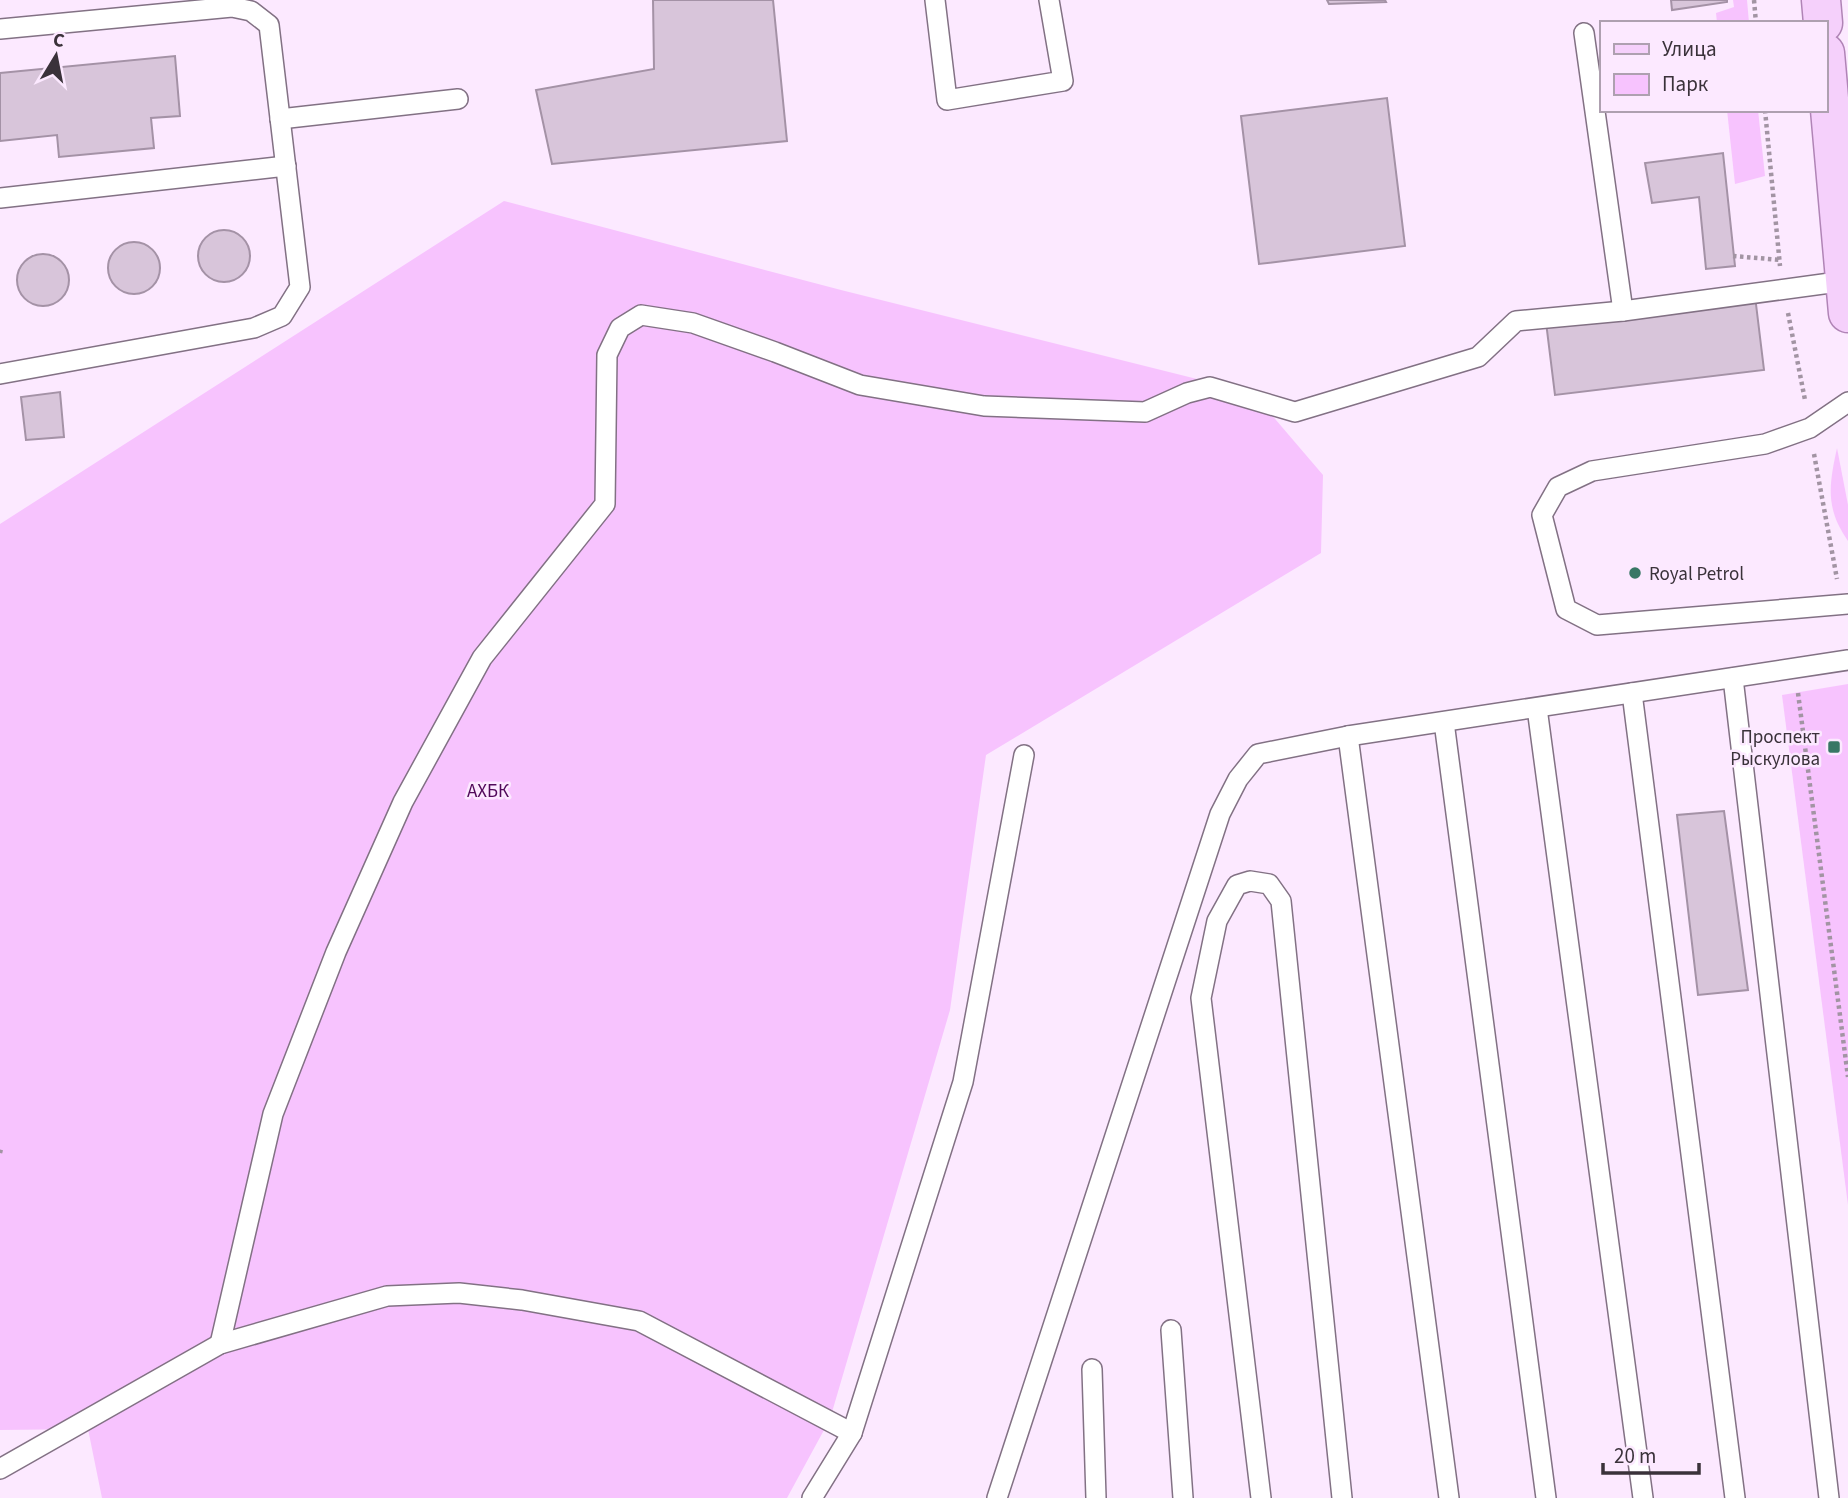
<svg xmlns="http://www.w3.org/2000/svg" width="1848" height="1498" viewBox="0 0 1848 1498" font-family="'Source Sans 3',sans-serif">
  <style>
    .green { fill: #f7c3fe }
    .building { fill: #d8c5da; stroke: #a492a6; stroke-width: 2 }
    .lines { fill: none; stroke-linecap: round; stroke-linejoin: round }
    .service-casing { stroke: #827184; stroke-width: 22 }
    .primary-casing { stroke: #b084b6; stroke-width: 41 }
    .path { stroke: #a294a3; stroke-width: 4.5; stroke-dasharray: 3.5 3.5; stroke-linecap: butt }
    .service { stroke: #fff; stroke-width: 19 }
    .primary { stroke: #f5d0fb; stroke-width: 38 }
    .poi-dot { fill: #387765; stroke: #fce9ff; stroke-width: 2.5 }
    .labels { text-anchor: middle; stroke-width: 5; stroke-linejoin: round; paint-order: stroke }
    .poi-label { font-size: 19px; fill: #3a323a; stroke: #fce9ff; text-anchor: start }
    .park-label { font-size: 19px; fill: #51095a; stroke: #fce9ff }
  </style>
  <rect width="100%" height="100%" fill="#fce9ff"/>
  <g class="green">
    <path d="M1733,0H1747L1749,23H1717L1716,13L1734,7Z"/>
    <path d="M1727,110H1758L1765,176L1735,184Z"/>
    <path d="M504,201L841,290L1253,393L1323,475L1321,553L986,755L950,1010L830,1419L787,1498H102L88,1429L0,1430V524Z"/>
    <path d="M1837,448L1848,505V541C1825,508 1829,485 1837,448Z"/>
    <path d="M1848,684V1205L1782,695Z"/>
  </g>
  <g class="building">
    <path d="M653,0H773L787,141L552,164L536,90L654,69Z"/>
    <path d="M1327,0H1385L1386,2L1329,4Z"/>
    <path d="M1671,0H1727V2L1672,10Z"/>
    <path d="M175,56L180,116L151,118L154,148L59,157L57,135L0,141V73Z"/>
    <path d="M1387,98L1405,246L1259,264L1241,116Z"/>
    <path d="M1723,153L1735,266L1706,269L1699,197L1652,203L1645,163Z"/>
    <circle cx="224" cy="256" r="26"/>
    <circle cx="134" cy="268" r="26"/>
    <circle cx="43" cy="280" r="26"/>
    <path d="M1755,296L1764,370L1555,395L1546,322Z"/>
    <path d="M60,392L64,437L26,440L21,397Z"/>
    <path d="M1724,811L1748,990L1698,995L1677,815Z"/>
  </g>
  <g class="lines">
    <g class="service-casing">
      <g id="service">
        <path d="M935,0L947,100L1063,81L1049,0"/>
        <path d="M0,29L232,7L251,11L269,25L300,287L282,316L254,328L0,374"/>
        <path d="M1584,33L1623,311"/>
        <path d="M280,119L458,99"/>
        <path d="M0,198L286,166"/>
        <path d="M1848,402L1810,428L1765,444L1592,471L1558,487L1542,515L1566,609L1597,625L1848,604"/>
        <path d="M1733,678L1829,1498"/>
        <path d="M1632,693L1735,1498"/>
        <path d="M1537,708L1643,1498"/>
        <path d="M1444,722L1546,1498"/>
        <path d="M1348,736L1449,1498"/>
        <path d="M1171,1330L1183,1498"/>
        <path d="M220,1344L273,1114L336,952L403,802L482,658L605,504L607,355L620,328L641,315L693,323L775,352L860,385L984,406L1145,412L1187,393L1210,387L1295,412L1478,357L1516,321L1623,311L1845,281"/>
        <path d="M1092,1369L1096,1498"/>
        <path d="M0,1469L220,1344L387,1296L459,1293L522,1300L639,1321L852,1433"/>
        <path d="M812,1498L852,1433L963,1082L1024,755"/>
        <path d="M997,1498L1220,814L1238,779L1258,754L1348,736L1848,660"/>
        <path d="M1261,1498L1201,998L1217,921L1237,885L1250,881L1269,884L1281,901L1342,1498"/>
      </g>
    </g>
    <g class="primary-casing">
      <g id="primary">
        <path d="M1821,0L1823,23"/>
        <path d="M1825,53L1848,313"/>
      </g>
    </g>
    <g class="path">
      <path d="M1754,0L1756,23"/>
      <path d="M1765,110L1780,266"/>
      <path d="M1733,256L1781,260"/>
      <path d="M1788,313L1805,400"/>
      <path d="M1814,454L1837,579"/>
      <path d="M1798,693L1848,1077"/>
      <path d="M0,1153L1,1149"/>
    </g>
    <use href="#service" class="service"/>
    <use href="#primary" class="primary"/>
  </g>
  <g class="poi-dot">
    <circle cx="1635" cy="573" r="7"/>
    <rect x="1827" y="740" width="14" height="14" rx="3.5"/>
  </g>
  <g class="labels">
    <g class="poi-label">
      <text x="1649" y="580">Royal Petrol</text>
      <text x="1820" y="743" text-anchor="end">Проспект<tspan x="1820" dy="22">Рыскулова</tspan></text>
    </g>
    <g class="park-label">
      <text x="488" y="797">АХБК</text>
    </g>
  </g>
  <rect x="1600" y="21" width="228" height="91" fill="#fce9ff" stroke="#aea0b0" stroke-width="2"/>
  <rect x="1614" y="44" width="35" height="10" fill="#f5d0fb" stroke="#aea0b0" stroke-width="2"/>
  <text x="1662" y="56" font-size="21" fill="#3a323a">Улица</text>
  <rect x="1614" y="74" width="35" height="21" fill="#f7c3fe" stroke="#aea0b0" stroke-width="2"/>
  <text x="1662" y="91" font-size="21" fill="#3a323a">Парк</text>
  <g transform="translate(56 56) rotate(10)" stroke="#fce9ff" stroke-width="5" paint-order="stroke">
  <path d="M0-5L12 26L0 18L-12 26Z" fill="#3a323a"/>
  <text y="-10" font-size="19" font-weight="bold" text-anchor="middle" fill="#3a323a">С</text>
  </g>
  <path d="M1603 1463v10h96v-10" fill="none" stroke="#3a323a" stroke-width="3.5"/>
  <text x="1614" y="1463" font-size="21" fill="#3a323a" stroke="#fce9ff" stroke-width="5" paint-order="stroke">20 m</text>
</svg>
